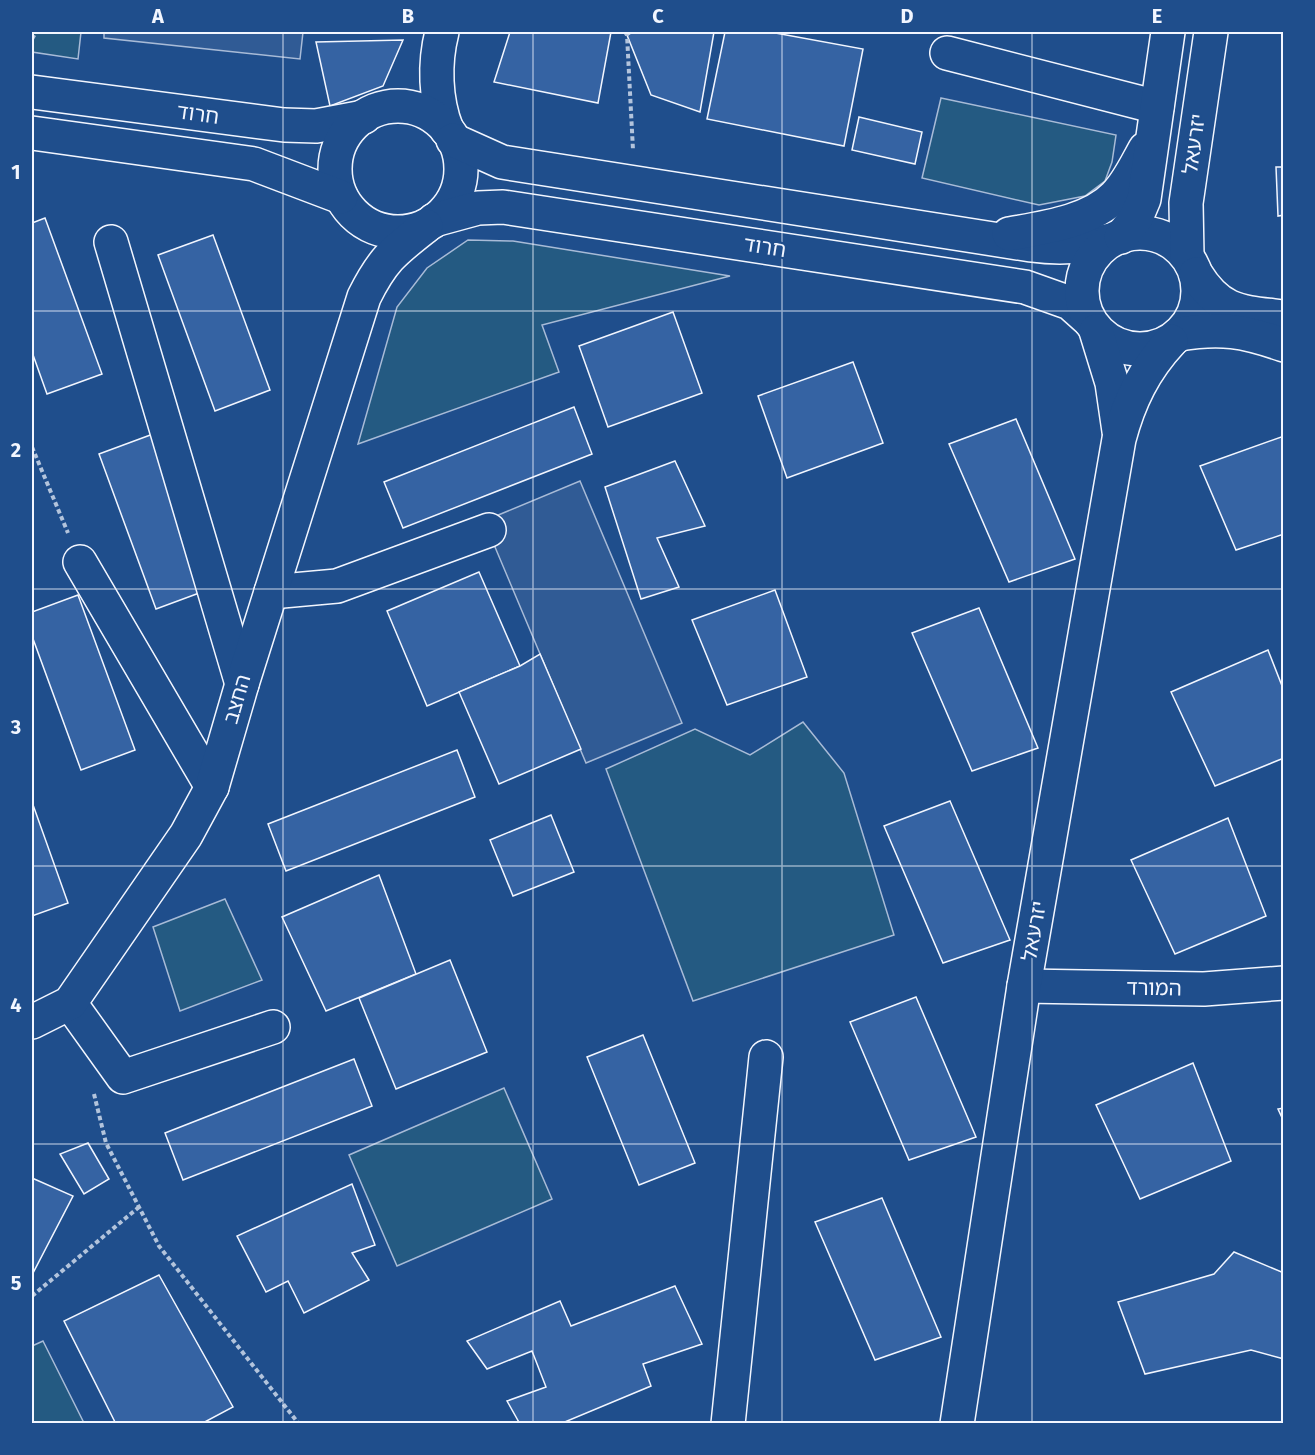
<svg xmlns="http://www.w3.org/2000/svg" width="1315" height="1455" viewBox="0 0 1315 1455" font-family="'Fira Sans','Noto Sans Hebrew',sans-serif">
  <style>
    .green { fill: #245a82; stroke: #a8bbd7; stroke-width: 1.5 }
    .parking { fill: #305b95; stroke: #a8bbd7; stroke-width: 1.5 }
    .building { fill: #3563a3; stroke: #f2f6ff; stroke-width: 1.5 }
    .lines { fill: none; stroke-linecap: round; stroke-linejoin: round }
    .minor-casing { stroke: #f2f6ff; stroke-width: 36 }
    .path { stroke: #b3c4dc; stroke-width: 4; stroke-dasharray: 4.5 3; stroke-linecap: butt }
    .minor { stroke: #1f4e8c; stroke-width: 33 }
    .grid { fill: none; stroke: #f2f6ff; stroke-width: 1.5; stroke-opacity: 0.55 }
    .labels { text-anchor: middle; stroke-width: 4.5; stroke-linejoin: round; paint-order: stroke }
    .street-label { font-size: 21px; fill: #f2f6ff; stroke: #1f4e8c }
    .neatline { fill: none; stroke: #f2f6ff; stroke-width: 2 }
    .grid-label { font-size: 20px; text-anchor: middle; font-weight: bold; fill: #f2f6ff }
  </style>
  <rect width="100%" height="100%" fill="#1f4e8c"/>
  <g class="green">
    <path d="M32,32H81L78,59L32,52Z"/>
    <path d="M941,98L1116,135L1112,162L1105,181L1085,196L1039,205L922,178Z"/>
    <path d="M468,240L513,241L730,276L542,325L559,372L358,444L397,307L427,268Z"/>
    <path d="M803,722L844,773L894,935L693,1001L606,769L695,729L750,755Z"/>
    <path d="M225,899L262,980L180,1011L153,927Z"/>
    <path d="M504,1088L552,1199L397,1266L349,1155Z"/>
    <path d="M43,1341L84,1423H32V1346Z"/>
  </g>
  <g class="parking">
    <path d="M104,32H303L300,59L104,38Z"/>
    <path d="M580,481L682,723L586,763L484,521Z"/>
  </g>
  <g class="building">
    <path d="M510,32H611L598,103L494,82Z"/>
    <path d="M633,32H714L700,112L651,95L627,35Z"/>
    <path d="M725,32H770L863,49L844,146L707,119Z"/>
    <path d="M403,40L383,86L330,106L316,42Z"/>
    <path d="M859,117L922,132L915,164L852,150Z"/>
    <path d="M1276,167H1284V215L1278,216Z"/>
    <path d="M45,218L102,374L47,394L32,352V223Z"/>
    <path d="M213,235L270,390L215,411L158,255Z"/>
    <path d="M673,312L702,393L608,427L579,346Z"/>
    <path d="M853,362L883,443L787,478L758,396Z"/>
    <path d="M574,407L592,454L403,528L384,482Z"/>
    <path d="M1016,419L1075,559L1009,582L949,444Z"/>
    <path d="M153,434L210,589L156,609L99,454Z"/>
    <path d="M1284,436V534L1236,550L1200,466Z"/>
    <path d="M675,461L705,526L657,538L679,587L641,599L605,487Z"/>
    <path d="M479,572L520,666L427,706L387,611Z"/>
    <path d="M775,590L807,677L727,705L692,620Z"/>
    <path d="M78,595L135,750L81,770L32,636V612Z"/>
    <path d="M979,608L1038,748L972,771L912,633Z"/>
    <path d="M1268,650L1284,691V758L1215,786L1171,692Z"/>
    <path d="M540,654L581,749L499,784L459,692L520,666Z"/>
    <path d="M457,750L475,797L286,871L268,824Z"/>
    <path d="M950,801L1010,940L943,963L884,826Z"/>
    <path d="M32,802L68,903L32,916Z"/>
    <path d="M551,815L574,872L513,896L490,840Z"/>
    <path d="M1228,818L1266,916L1175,954L1131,860Z"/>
    <path d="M379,875L416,974L326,1011L282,917Z"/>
    <path d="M450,960L487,1052L396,1089L359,998Z"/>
    <path d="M916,997L976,1137L909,1160L850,1022Z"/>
    <path d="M643,1035L695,1163L639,1185L587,1057Z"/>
    <path d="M354,1059L372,1106L183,1180L165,1133Z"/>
    <path d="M1193,1063L1231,1161L1140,1199L1096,1105Z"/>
    <path d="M1284,1108V1122L1278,1109Z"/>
    <path d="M88,1143L109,1179L84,1194L60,1154Z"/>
    <path d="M32,1178L73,1196L32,1275Z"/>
    <path d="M352,1184L375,1245L352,1253L369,1280L304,1313L288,1281L266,1292L237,1236Z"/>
    <path d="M882,1198L941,1337L875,1360L815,1222Z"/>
    <path d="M1234,1252L1284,1273V1359L1251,1350L1145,1374L1118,1302L1214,1274Z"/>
    <path d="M159,1275L233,1407L201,1424H116L64,1321Z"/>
    <path d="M675,1286L702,1344L643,1364L651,1386L560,1424H520L507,1401L546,1387L532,1351L487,1369L467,1341L560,1301L571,1326Z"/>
  </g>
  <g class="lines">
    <g class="minor-casing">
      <g id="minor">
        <path d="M442,32C434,63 435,100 447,130"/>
        <path d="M947,53L1157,107"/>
        <path d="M32,92L284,125L316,126L364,117"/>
        <circle cx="398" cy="169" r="63"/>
        <path d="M32,133L254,164L341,197"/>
        <path d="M453,140L502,162L1031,245C1061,249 1082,247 1111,240"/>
        <path d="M434,220L478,208L503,207L1025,287L1070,303L1089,320"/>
        <circle cx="1140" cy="291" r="58"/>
        <path d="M1009,234C1042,228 1090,222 1115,196C1128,183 1136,165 1145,149"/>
        <path d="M1121,237L1136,218L1144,199L1168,32"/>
        <path d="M111,242L242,684"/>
        <path d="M1187,256L1186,203L1211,32"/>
        <path d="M1196,274C1220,313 1241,312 1284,317"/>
        <path d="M1096,331L1112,383L1119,431"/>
        <path d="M1179,334C1221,327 1244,331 1284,345"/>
        <path d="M80,562L212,787"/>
        <path d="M271,592L337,586L489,530"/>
        <path d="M1024,986L1204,989L1284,983"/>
        <path d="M70,1003L123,1077L273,1027"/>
        <path d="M32,1022L70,1003L186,835L212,787L242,684L364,297C383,259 393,252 426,226"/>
        <path d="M728,1424L766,1057"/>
        <path d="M957,1424L1024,986L1119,439C1129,401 1144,370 1171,341"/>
      </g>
    </g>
    <g class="path">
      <path d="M625,32L627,35L633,150"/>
      <path d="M32,39L36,32"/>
      <path d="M32,447L68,533"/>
      <path d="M94,1094L106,1143L159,1246L299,1424"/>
      <path d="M32,1296L139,1207"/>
    </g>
    <use href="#minor" class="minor"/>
  </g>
  <path class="grid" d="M283,32V1424M533,32V1424M782,32V1424M1032,32V1424M32,311H1284M32,589H1284M32,866H1284M32,1144H1284"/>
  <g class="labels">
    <g class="street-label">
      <text transform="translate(198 114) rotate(8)" y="7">חרוד</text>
      <text transform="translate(1194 144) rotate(-82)" y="7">יזרעאל</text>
      <text transform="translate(765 247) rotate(9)" y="7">חרוד</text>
      <text transform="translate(237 699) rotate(-74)" y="7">החצב</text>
      <text transform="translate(1034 931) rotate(-80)" y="7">יזרעאל</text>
      <text transform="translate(1154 988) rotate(1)" y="7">המורד</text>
    </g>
  </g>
  <rect width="1315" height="1455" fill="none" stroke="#1f4e8c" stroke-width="66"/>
  <rect x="33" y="33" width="1249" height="1389" class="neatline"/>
  <g class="grid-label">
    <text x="158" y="23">A</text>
    <text x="408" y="23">B</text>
    <text x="658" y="23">C</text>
    <text x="907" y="23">D</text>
    <text x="1157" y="23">E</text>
    <text x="16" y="179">1</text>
    <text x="16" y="457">2</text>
    <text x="16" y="734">3</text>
    <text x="16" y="1012">4</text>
    <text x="16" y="1290">5</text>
  </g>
</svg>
